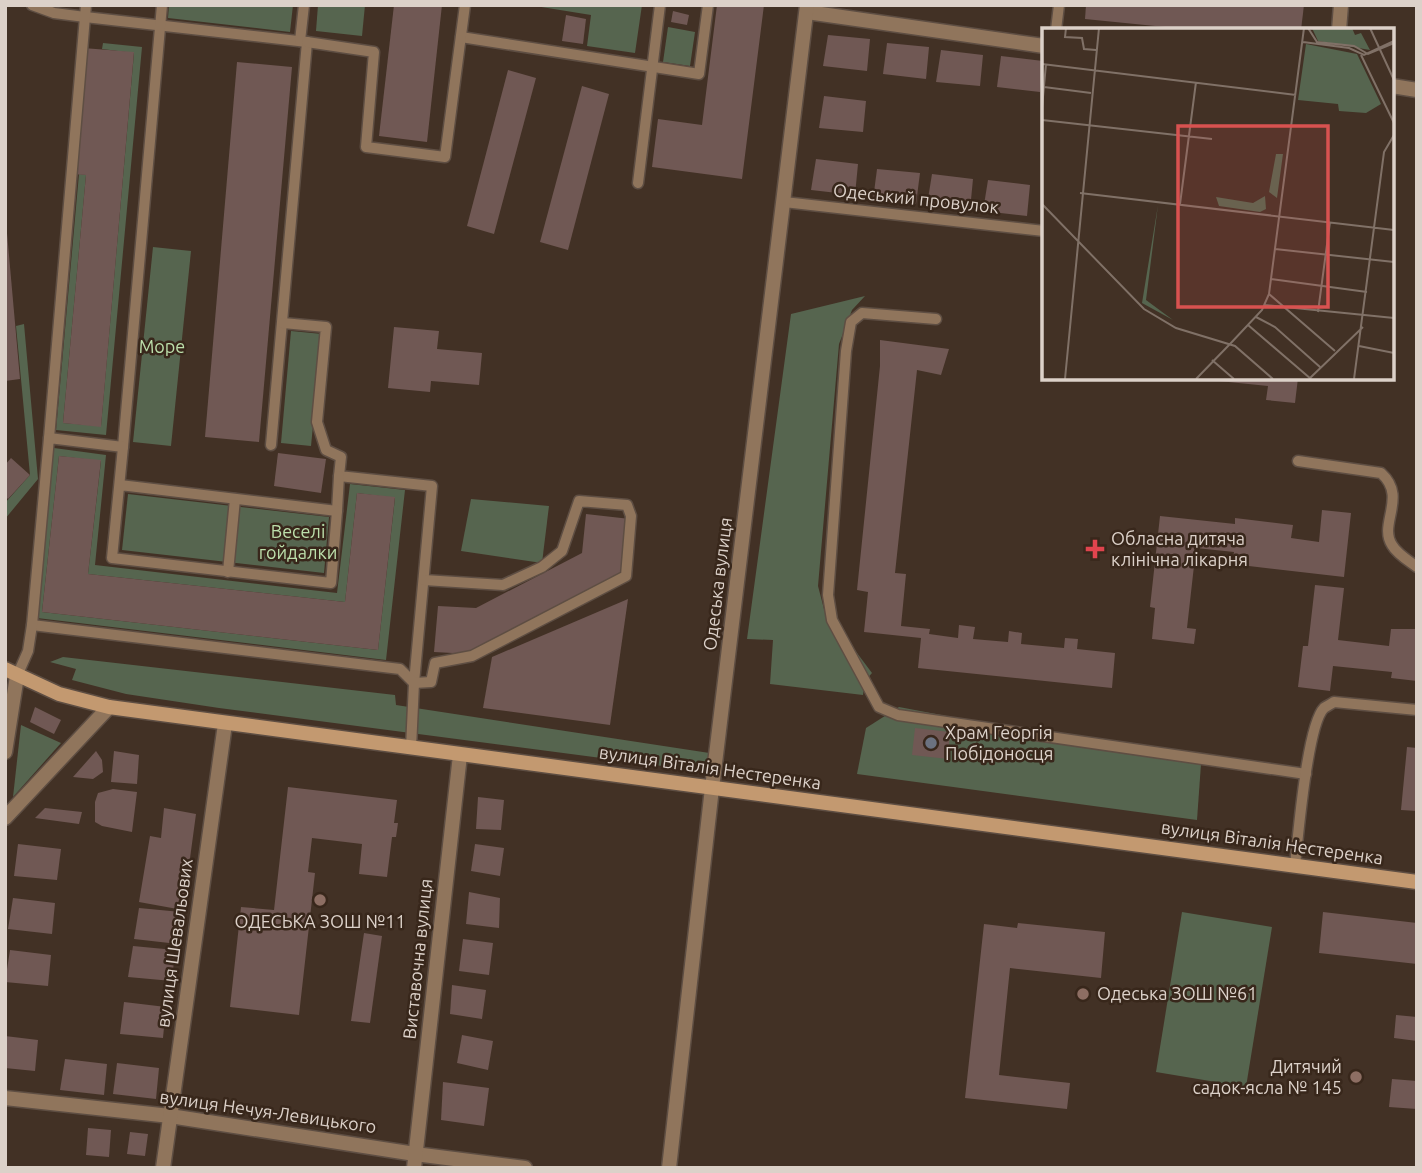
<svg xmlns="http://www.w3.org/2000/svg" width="1422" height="1173" viewBox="0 0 1422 1173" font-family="Ubuntu,sans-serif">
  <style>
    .green { fill: #56654f; fill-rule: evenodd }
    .building { fill: #705854 }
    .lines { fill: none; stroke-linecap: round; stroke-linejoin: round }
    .service-casing { stroke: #5e4e43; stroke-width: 13 }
    .minor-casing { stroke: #5e4e43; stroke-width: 17 }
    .secondary-casing { stroke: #5e4e43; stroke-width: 17 }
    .service { stroke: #90755c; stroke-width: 10 }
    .minor { stroke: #90755c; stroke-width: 14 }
    .secondary { stroke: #c39970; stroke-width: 14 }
    .health-dot { fill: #e0444e; stroke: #38271b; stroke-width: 2.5 }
    .worship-dot { fill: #6b7280; stroke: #38271b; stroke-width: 2.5 }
    .education-dot { fill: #8d6e63; stroke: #38271b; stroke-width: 2.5 }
    .labels { text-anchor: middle; stroke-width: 5; stroke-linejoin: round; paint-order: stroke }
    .street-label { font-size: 18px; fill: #dcd1c9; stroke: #38271b }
    .park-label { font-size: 18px; fill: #bcdfab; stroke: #38271b }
    .poi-label { font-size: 18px; fill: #dcd1c9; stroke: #38271b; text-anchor: start }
    .inset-road { fill: none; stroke: #807167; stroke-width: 2 }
    .view { fill: #d85250; fill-opacity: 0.15; stroke: #d85250; stroke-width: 3.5 }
    .inset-edge { fill: none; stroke: #dcd1c9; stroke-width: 3.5 }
  </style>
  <rect width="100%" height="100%" fill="#423125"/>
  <g class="green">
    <path d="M169,5H293L290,32L168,18Z"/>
    <path d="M318,5H365L362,36L316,31Z"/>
    <path d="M529,5H642L635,53L587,46L591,15Z"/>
    <path d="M668,27L695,32L690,66L663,62Z"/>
    <path d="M103,43L142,47L106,435L56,430L79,174L86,175L63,423L101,426L134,53L102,49Z"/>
    <path d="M153,247L191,251L171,446L133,442Z"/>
    <path d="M865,296L852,310L839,344L818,586L824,609L872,673L865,681L863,695L770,684L773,640L747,639L791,314Z"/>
    <path d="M24,324L38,479L5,519V503L30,475L16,326Z"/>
    <path d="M291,331L322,334L311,446L281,443Z"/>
    <path d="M54,448L106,455L95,565L337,593L350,484L405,490L386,660L37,618ZM59,456L101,461L88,574L345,602L357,493L395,498L378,650L42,612Z"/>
    <path d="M128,494L329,517L324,573L122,550Z"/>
    <path d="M471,499L549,506L542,563L461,551Z"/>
    <path d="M63,657L395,695L396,705L716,754L708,772L219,708L126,694L72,680L76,669L50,662Z"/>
    <path d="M899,707L1201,764L1197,820L857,774L866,728Z"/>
    <path d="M21,725L61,743L13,797Z"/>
    <path d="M1182,912L1272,927L1246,1087L1156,1072Z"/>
  </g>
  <g class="building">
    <path d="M394,5H442L427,142L379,136Z"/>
    <path d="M717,5H764L742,179L652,167L658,119L702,125Z"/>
    <path d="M1086,5H1304L1301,30H1195L1085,19Z"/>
    <path d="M673,11L689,15L687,25L671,22Z"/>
    <path d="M566,15L586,19L583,44L562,41Z"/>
    <path d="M828,35L870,39L867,71L823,66Z"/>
    <path d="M887,43L929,47L926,79L883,74Z"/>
    <path d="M83,48L134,52L101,427L63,423L86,175L72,174Z"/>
    <path d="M941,50L983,55L980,86L936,82Z"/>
    <path d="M1001,56L1043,61L1040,92L997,87Z"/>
    <path d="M237,62L292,67L259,442L205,437Z"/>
    <path d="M508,70L536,78L494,234L467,226Z"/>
    <path d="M582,86L609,94L568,250L540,242Z"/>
    <path d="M824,96L866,101L863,132L819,128Z"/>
    <path d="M816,159L858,164L855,195L811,190Z"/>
    <path d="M877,169L920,173L916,204L873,200Z"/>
    <path d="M932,174L973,179L970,210L927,205Z"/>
    <path d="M988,180L1030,185L1027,216L983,211Z"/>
    <path d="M5,233H7L20,379L5,381Z"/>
    <path d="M394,327L439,331L437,349L482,353L479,385L431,381L430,392L388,388Z"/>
    <path d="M880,340L949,349L941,375L917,370L895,573L906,574L901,626L930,629L929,634L958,638L959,625L975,627L973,639L1008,642L1009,631L1022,633L1021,644L1064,648L1065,638L1078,639L1077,649L1115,653L1112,688L918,668L921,638L864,632L868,592L857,590L880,366Z"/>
    <path d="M1209,378H1298L1295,403L1266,400L1268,386L1209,380Z"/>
    <path d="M278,453L326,459L321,493L274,486Z"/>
    <path d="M59,456L101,460L88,574L345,602L357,493L395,497L378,650L42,612Z"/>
    <path d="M11,458L30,475L8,499L5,496V465Z"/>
    <path d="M1322,510L1351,513L1344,577L1232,564L1234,552L1196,548L1187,628L1196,629L1194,644L1152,639L1155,608L1150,607L1160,516L1235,524V518L1293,525L1291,538L1319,542Z"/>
    <path d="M586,514L630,519L624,577L471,654L434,652L438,606L476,608L582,553Z"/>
    <path d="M1315,585L1344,588L1338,640L1389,646L1391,629H1417V681L1391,678L1392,672L1333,666L1330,691L1298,687L1303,646H1308Z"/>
    <path d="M628,599L610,725L483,708L492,657Z"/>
    <path d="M35,707L61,720L54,734L30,722Z"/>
    <path d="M915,728L950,732L948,759L912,755Z"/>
    <path d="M1407,747L1417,748V811L1401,810Z"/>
    <path d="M96,751L102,760L103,772L93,779L73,777Z"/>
    <path d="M114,751L139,755L137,784L111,782Z"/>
    <path d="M288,787L397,800L394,823H398L396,837H392L387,877L359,874L362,844L312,838L308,872L315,873L299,1015L230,1007L241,907L274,910Z"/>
    <path d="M113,789L137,792L132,832L102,826L95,822V802L98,793Z"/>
    <path d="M478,797L504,800L501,830L476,829Z"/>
    <path d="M45,808L82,812L79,824L35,818Z"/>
    <path d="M164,808L196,814L183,910L139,902L150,836L161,838Z"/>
    <path d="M18,844L61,849L57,880L14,876Z"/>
    <path d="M475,844L504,848L500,876L471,871Z"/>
    <path d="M469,892L500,898L499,928L466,924Z"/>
    <path d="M13,898L55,903L52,934L8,929Z"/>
    <path d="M139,908L181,912L178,944L134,939Z"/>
    <path d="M1323,912L1417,923V964L1319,953Z"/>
    <path d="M1018,923L1105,932L1101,978L1010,968L999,1075L1070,1083L1067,1109L965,1098L984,924L1017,928Z"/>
    <path d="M364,933L382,936L370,1023L351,1021Z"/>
    <path d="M463,939L493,943L489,975L459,971Z"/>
    <path d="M133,946L175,950L172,981L128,977Z"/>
    <path d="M10,950L51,955L48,986L5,982Z"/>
    <path d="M452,985L486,990L482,1019L450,1014Z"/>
    <path d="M124,1002L166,1007L163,1038L120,1034Z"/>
    <path d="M1396,1015L1417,1017V1041L1394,1038Z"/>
    <path d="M462,1035L493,1041L488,1070L457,1063Z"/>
    <path d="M5,1036L38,1040L35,1071L5,1068Z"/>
    <path d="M65,1059L107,1064L104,1095L60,1090Z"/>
    <path d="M117,1063L159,1068L156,1099L113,1094Z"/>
    <path d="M1392,1079L1417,1081V1109L1389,1107Z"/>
    <path d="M443,1082L489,1088L484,1126L441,1120Z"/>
    <path d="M88,1128L111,1130L109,1157L86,1155Z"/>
    <path d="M130,1132L148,1134L145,1156L127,1154Z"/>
  </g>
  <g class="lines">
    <g class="service-casing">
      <g id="service">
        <path d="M32,5L54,13L85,17L307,42L271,445"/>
        <path d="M1056,30L1059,5"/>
        <path d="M461,37L699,74L708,5"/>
        <path d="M300,41L304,5"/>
        <path d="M307,42L374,52L366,147L445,157L465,5"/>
        <path d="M638,183L660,5"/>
        <path d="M784,202L1044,231"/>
        <path d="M936,319L862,313L851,322L846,351L828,595L832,620L879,707L898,715L1306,774"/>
        <path d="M283,323L326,327L317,422L326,450L341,457L339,476L432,486L414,683L411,748"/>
        <path d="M49,438L86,5"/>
        <path d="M123,447L162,5"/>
        <path d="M1298,461L1381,473C1408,497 1378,524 1392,545C1397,554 1409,561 1417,567"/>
        <path d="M337,511L339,476"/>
        <path d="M228,572L235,499"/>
        <path d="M32,625L400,669L414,683L431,682L435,663L472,656L626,576L631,516L627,505L579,501L562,551L542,567L503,585L424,580"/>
        <path d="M17,676L28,651L32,625L49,438L123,447L112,558L331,583L337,511L120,485"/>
        <path d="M1295,865C1298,837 1307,725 1324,708C1327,706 1331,704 1334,702L1417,710"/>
      </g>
    </g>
    <g class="minor-casing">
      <g id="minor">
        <path d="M807,12L1044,46"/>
        <path d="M1339,30L1341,5"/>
        <path d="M1392,86L1417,90"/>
        <path d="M5,752L17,676"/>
        <path d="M5,818L109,707"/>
        <path d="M5,1098L170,1116L415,1154L525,1168"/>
        <path d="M163,1168L225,724"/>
        <path d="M414,1168L460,755"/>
        <path d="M669,1168L712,788L807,5"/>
      </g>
    </g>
    <g class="secondary-casing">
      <path id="secondary" d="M5,669L59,694L109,707L1417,882"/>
    </g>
    <use href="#service" class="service"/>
    <use href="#minor" class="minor"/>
    <use href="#secondary" class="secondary"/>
  </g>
  <path class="health-dot" d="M1091.5 538.5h7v7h7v7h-7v7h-7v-7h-7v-7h7z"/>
  <circle class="worship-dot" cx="931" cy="743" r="7"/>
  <g class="education-dot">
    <circle cx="320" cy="900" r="7"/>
    <circle cx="1083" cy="994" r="7"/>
    <circle cx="1356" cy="1077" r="7"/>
  </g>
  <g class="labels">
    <g class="street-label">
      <text transform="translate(916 199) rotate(6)" y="6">Одеський провулок</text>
      <text transform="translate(718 584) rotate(-83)" y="6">Одеська вулиця</text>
      <text transform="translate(710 768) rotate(8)" y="6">вулиця Віталія Нестеренка</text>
      <text transform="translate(1272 843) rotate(8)" y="6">вулиця Віталія Нестеренка</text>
      <text transform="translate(175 943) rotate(-82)" y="6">вулиця Шевальових</text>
      <text transform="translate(418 959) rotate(-84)" y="6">Виставочна вулиця</text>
      <text transform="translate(268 1112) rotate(8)" y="6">вулиця Нечуя-Левицького</text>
    </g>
    <g class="park-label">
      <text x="162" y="353">Море</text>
      <text x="298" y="538">Веселі<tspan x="298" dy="21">гойдалки</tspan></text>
    </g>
    <g class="poi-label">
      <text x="1111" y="545">Обласна дитяча<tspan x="1111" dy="21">клінічна лікарня</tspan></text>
      <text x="945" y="739">Храм Георгія<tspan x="945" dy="21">Побідоносця</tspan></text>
      <text x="320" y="928" text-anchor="middle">ОДЕСЬКА ЗОШ №11</text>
      <text x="1097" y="1000">Одеська ЗОШ №61</text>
      <text x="1342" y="1073" text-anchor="end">Дитячий<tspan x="1342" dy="21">садок-ясла № 145</tspan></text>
    </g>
  </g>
  <g transform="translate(1042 28)">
    <rect width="352" height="352" fill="#423125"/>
    <path d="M270,0H310L313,7L319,5L328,22L276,13ZM264,16L315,26L339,76L324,85L297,83L296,76L256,72ZM234,126H241L235,170L227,164ZM223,168L224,181L218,184L177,178L174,169L211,175ZM116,177L104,272L131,292L100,275Z" fill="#56654f"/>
    <path class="inset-road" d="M24,0L23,9L40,10L42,21L54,22M266,0L275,14L312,18L326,26L352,15M328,0L352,52M261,14L307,20L322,27L352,13M319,27L352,95M0,36L254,67M2,59L49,65M0,80L4,36M0,92L170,111M38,165L352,202M0,176L102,281L134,300L193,318L231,351M138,176L154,54M233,221L352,234M229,251L325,264M227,266L293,323M223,277L352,290M276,284L288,194M214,289L233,299L278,339M206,297L269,351M188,316L220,282L227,266L262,0M317,318L352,325M170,332L192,351M23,351L57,0M154,351L188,316M267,351L321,299M312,351L342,124L352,107"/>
    <path class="view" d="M136,98H286V279H136Z"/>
    <rect width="352" height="352" class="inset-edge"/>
  </g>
  <rect width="1422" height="1173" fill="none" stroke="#dcd1c9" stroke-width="14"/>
</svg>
